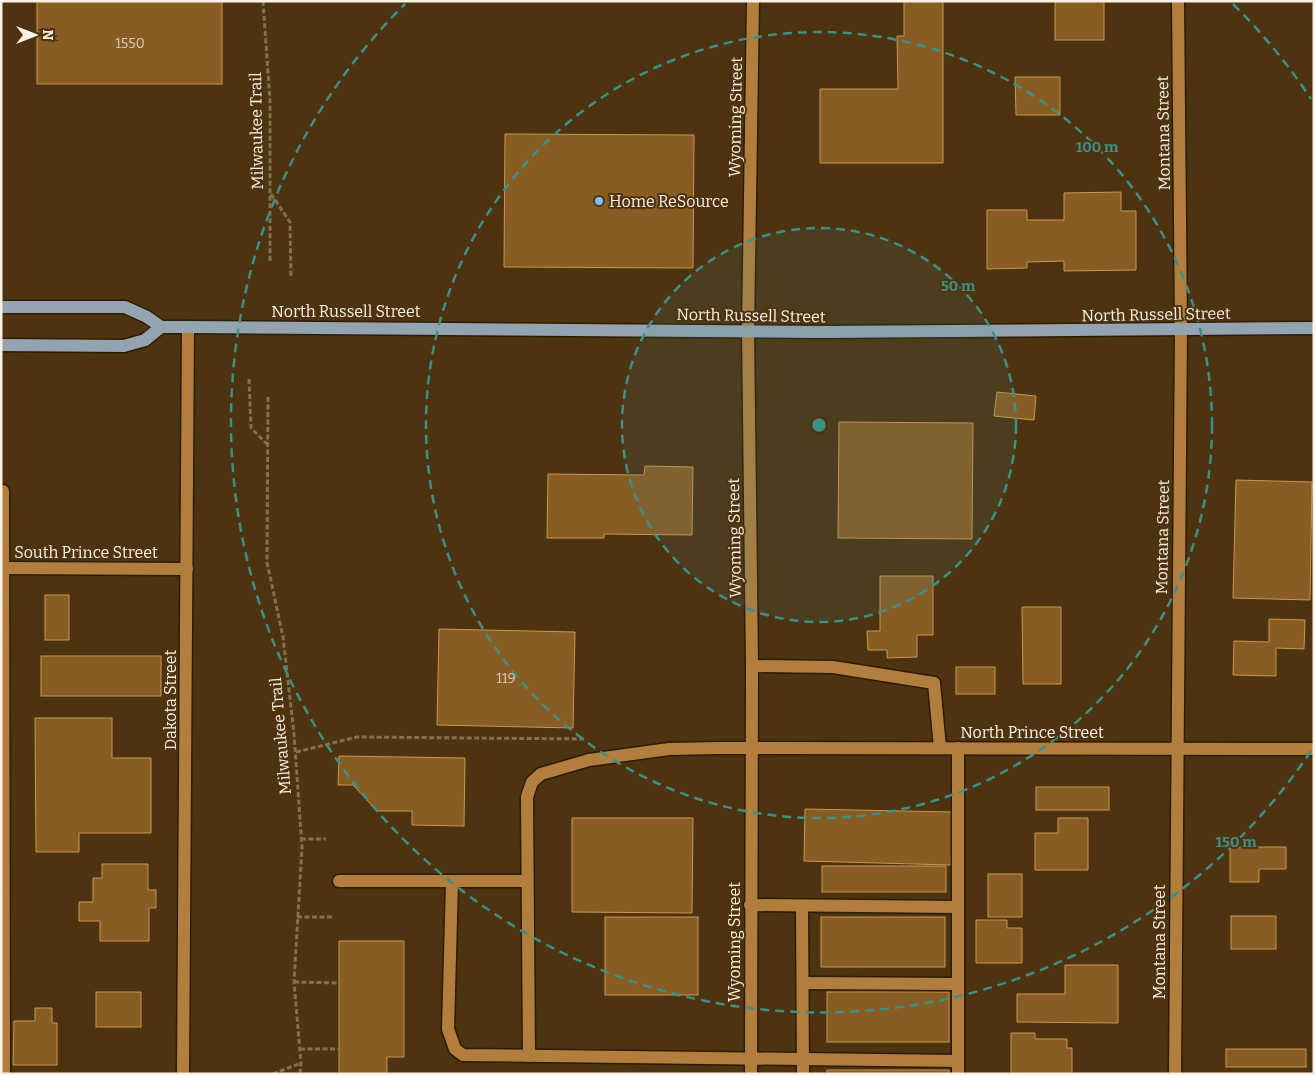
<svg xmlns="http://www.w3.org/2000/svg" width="1315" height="1075" viewBox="0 0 1315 1075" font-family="Bitter,serif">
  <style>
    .building { fill: #885d24; stroke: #cb9655 }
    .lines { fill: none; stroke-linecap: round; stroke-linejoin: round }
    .minor-casing { stroke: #2d1c07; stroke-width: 15 }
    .major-casing { stroke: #2d1c07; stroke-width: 15 }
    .path { stroke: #846f52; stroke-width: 3; stroke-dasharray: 5 2.5; stroke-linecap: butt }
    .minor { stroke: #b27e3d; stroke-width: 12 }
    .major { stroke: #94a3b0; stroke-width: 12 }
    .ring { fill: none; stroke: #3e8f86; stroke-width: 2.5; stroke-dasharray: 9 6 }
    .poi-dot { fill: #82bcfa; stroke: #4d330f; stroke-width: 2 }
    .labels { text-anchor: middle; stroke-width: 4; stroke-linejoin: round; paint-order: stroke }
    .number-label { font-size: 14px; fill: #dfccb4 }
    .street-label { font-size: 16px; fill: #fcf1e4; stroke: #4d330f }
    .poi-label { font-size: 16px; fill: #fcf1e4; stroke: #4d330f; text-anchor: start }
    .centre { fill: #3e8f86; stroke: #4d330f; stroke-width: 2.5 }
    .ring-label { font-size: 15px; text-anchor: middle; font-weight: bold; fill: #3e8f86; stroke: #4d330f; stroke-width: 4; stroke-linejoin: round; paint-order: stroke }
  </style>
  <rect width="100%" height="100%" fill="#4d330f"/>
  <g class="building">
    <rect x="37" y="1" width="185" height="83"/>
    <path d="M904,1H943V163H820V89H898L897,36H904Z"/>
    <rect x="1055" y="1" width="49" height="39"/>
    <path d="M1015,77H1060V115H1016Z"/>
    <path d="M505,134L694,135L693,268L504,267Z"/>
    <path d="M1121,192V211H1136V270L1064,271V261L1027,262V268L987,269V210H1027V220H1064V193Z"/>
    <path d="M997,392L1036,396L1034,420L994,416Z"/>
    <path d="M839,422L973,423L972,539L838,538Z"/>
    <path d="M645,466L693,467L692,535L604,534V538H547L548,474L644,475Z"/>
    <path d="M1236,480L1312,482L1310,600L1233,598Z"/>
    <path d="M880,576H933V635H917V657L887,658V650H868L867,631H880Z"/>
    <rect x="45" y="595" width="24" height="45"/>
    <path d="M1022,607H1061V684H1023Z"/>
    <path d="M1269,619L1305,620L1304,649L1276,648V676L1233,675L1234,641L1269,642Z"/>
    <path d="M439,629L575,632L573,728L437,725Z"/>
    <rect x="41" y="656" width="120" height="40"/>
    <rect x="956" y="667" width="39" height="27"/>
    <path d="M35,718H112V758H151V833H79V852H36Z"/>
    <path d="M339,756L465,758L464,826L412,825V811H377L353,785H338Z"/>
    <rect x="1036" y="787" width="73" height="23"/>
    <path d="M805,809L953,812L951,865L804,861Z"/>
    <path d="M572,818H693L692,913L572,912Z"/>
    <path d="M1058,818H1088V870H1035V833H1058Z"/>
    <path d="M1230,847H1286V869H1259V882H1230Z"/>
    <path d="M102,864H148V890H156V908H149V941H100V921H79V902H93V878H102Z"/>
    <rect x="822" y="866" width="124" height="26"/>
    <rect x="988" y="874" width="34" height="43"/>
    <rect x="1231" y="916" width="45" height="33"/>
    <rect x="605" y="917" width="93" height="78"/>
    <rect x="821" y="917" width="124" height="50"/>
    <path d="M976,920H1007V928H1022V963H976Z"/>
    <path d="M339,941H404V1057H387V1074H339Z"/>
    <path d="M1065,965H1118V1023L1017,1022V994H1065Z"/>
    <rect x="96" y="992" width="45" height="35"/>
    <rect x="827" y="992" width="122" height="50"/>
    <path d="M35,1008H52V1023H57V1065H13L14,1021H35Z"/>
    <path d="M1011,1033H1035V1039H1067V1048H1072V1074H1011Z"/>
    <rect x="1226" y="1049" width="80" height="18"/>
    <rect x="827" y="1070" width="122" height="4"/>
  </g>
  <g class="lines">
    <g class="minor-casing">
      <g id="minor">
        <path d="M1,491H3L4,1074"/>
        <path d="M3,568L187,569"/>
        <path d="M752,666L833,667L934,683L940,748"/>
        <path d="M958,748V1074"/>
        <path d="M339,881H527"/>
        <path d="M452,882L448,1029L455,1049L463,1055L958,1061"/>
        <path d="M750,905L958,907"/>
        <path d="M802,906L803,1074"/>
        <path d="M803,983L958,984"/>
        <path d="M529,1056L527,797L532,782L541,774L589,760L669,749L720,748L1314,749"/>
        <path d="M183,1074L188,327"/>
        <path d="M751,1074L752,666L748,330L753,1"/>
        <path d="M1175,1074L1181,329L1178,1"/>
      </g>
    </g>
    <g class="major-casing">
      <g id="major">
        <path d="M1,307H125L147,317L161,327"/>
        <path d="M1,345L124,346L145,340L161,327H188L821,332L1314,328"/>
      </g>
    </g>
    <g class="path">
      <path d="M263,1L270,101V261"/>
      <path d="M271,194L290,222L291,277"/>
      <path d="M249,379L251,428L267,444"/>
      <path d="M268,397L267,562L283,637L294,734L302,847L294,982L301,1063L300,1074"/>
      <path d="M296,752L357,737L586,739"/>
      <path d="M301,839H326"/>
      <path d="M297,917H332"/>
      <path d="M294,982L339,983"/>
      <path d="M300,1049H339"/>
      <path d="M273,1074L301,1063"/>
    </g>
    <use href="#minor" class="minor"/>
    <use href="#major" class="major"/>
  </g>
  <circle cx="819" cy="425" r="197" fill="#3e8f86" fill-opacity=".12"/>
  <g class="ring">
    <circle cx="819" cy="425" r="197"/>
    <circle cx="819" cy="425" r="393"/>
    <path d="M1311 751A590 590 0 1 1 405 4M1233 4A590 590 0 0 1 1311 99"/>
  </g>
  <circle class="poi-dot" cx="599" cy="201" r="5"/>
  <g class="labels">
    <g class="number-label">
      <text x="130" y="48">1550</text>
      <text x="506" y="683">119</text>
    </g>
    <g class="street-label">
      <text transform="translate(735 117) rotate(-89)" y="6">Wyoming Street</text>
      <text transform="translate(256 131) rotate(-91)" y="6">Milwaukee Trail</text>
      <text transform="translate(1163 133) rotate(-91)" y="6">Montana Street</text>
      <text x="346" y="317">North Russell Street</text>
      <text transform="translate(1156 314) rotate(-1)" y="6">North Russell Street</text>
      <text transform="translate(751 315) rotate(1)" y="6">North Russell Street</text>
      <text transform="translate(1162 537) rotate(-89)" y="6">Montana Street</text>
      <text transform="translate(734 538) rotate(-91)" y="6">Wyoming Street</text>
      <text x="86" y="558">South Prince Street</text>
      <text transform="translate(170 700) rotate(-90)" y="6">Dakota Street</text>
      <text x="1032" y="738">North Prince Street</text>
      <text transform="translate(280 736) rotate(-95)" y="6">Milwaukee Trail</text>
      <text transform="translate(734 942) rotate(-90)" y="6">Wyoming Street</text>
      <text transform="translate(1159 942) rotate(-90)" y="6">Montana Street</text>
    </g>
    <g class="poi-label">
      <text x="609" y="207">Home ReSource</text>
    </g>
  </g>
  <circle cx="819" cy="425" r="8" class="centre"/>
  <g class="ring-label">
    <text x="1097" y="152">100 m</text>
    <text x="958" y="291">50 m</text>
    <text x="1236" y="847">150 m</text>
  </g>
  <rect width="1315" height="1075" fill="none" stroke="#fcf1e4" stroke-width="5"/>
  <g transform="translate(35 35) rotate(90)" stroke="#4d330f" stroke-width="4" paint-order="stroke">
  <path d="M0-4L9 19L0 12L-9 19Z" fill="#fcf1e4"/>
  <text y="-8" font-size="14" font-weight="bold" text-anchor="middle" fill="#fcf1e4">N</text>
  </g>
</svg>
